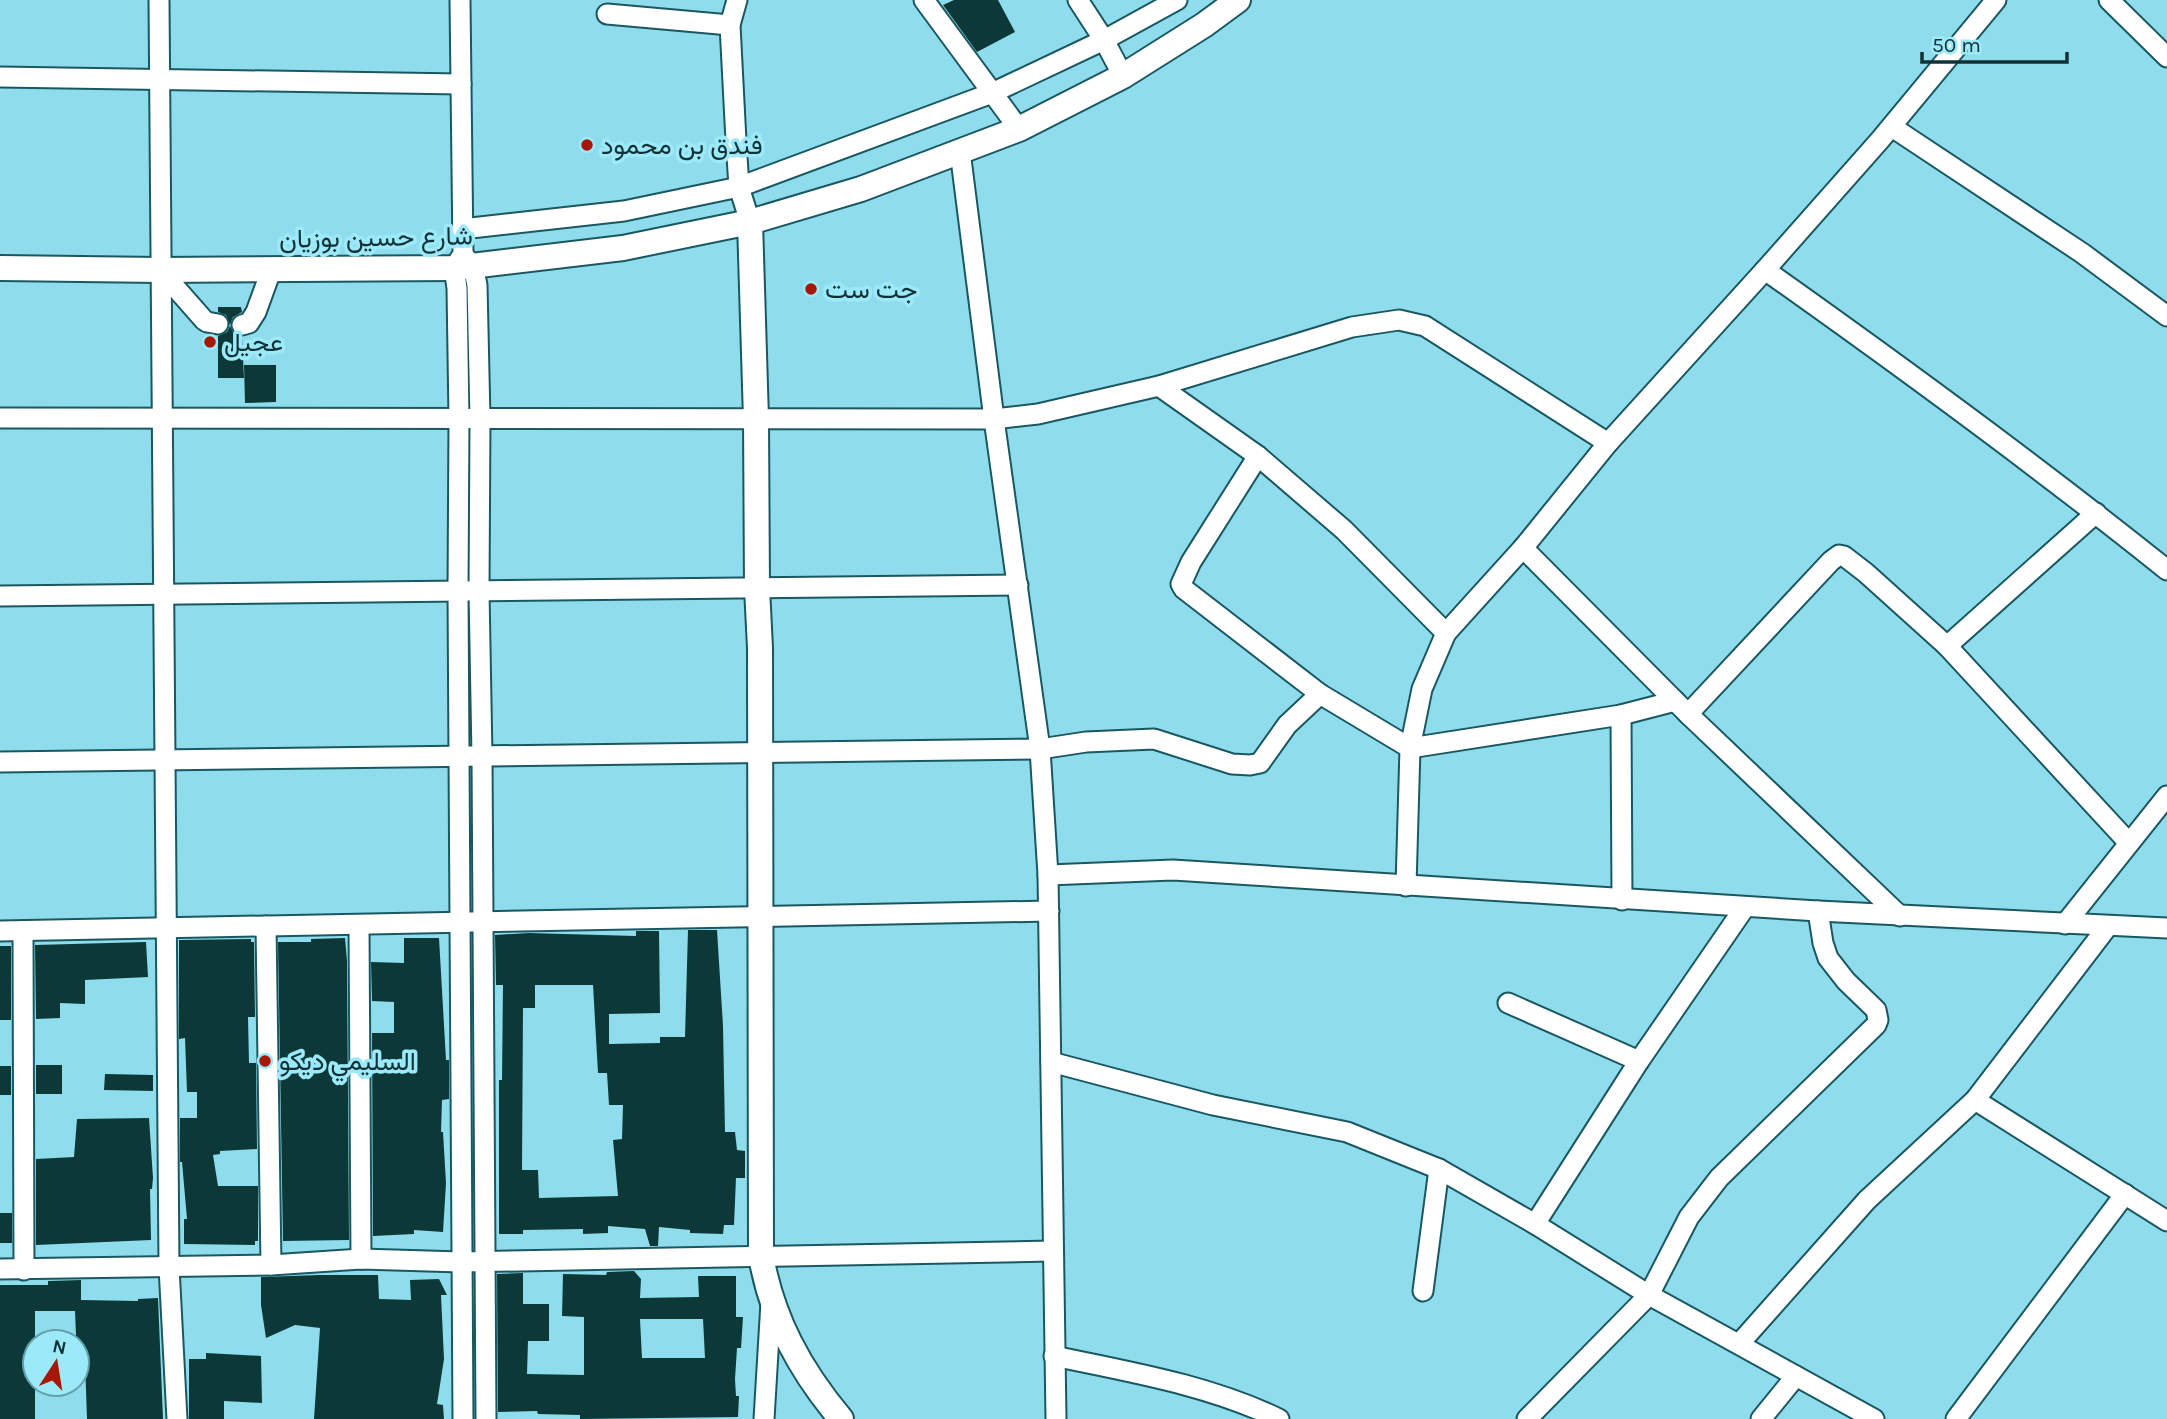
<svg xmlns="http://www.w3.org/2000/svg" width="2167" height="1419" viewBox="0 0 2167 1419" font-family="Karla,Vazirmatn,sans-serif">
  <style>
    .building { fill: #0c3937; fill-rule: evenodd }
    .lines { fill: none; stroke-linecap: round; stroke-linejoin: round }
    .minor-casing { stroke: #195862; stroke-width: 23 }
    .major-casing { stroke: #195862; stroke-width: 28 }
    .minor { stroke: #fff; stroke-width: 19 }
    .major { stroke: #fff; stroke-width: 24 }
    .poi-dot { fill: #a81604; stroke: #9ceaf9; stroke-width: 2.5 }
    .labels { text-anchor: middle; stroke-width: 7; stroke-linejoin: round; paint-order: stroke }
    .poi-label { font-size: 26px; fill: #103237; stroke: #9ceaf9; text-anchor: start }
    .street-label { font-size: 26px; fill: #103237; stroke: #9ceaf9 }
  </style>
  <rect width="100%" height="100%" fill="#8fddec"/>
  <g class="building">
    <path d="M954,0H998L1015,32L977,52L943,5Z"/>
    <path d="M218,307H241L242,312L233,317L230,325L226,315L218,312Z"/>
    <path d="M230,326L234,334L242,337L244,378H218V336L227,332Z"/>
    <path d="M244,365H276V402L245,403Z"/>
    <path d="M688,930H717L723,1026L725,1132H735L737,1150L745,1151V1178H736L734,1225H724L723,1234L690,1233V1230L659,1227L658,1246H650L645,1229L608,1226V1233L583,1234V1229L523,1230V1234H499V1080H502L503,985H496L495,935L529,933L636,936V931H659L660,1013L609,1014V1044L660,1043V1037H685ZM535,985H593L598,1073H607L609,1105H623L622,1139L613,1140L618,1196L539,1198L538,1170H522L523,1008H535Z"/>
    <path d="M345,938L347,961L349,1240L283,1241L278,942H311V939Z"/>
    <path d="M404,938H439L446,1060H449V1099L442,1100L441,1132H443L446,1183L443,1232L414,1230V1234L373,1236L372,1033H394V1002L372,1001L371,962L404,963Z"/>
    <path d="M251,939V942H254L255,1017H248L249,1063H256L257,1149L220,1151V1154L213,1155L218,1186H258V1241H255V1245L184,1244V1219H187L182,1162H180V1118H197V1092H187L185,1038L179,1039V940Z"/>
    <path d="M146,942L148,977L85,980V1004L60,1003V1018L36,1019L35,945Z"/>
    <rect x="0" y="946" width="11" height="74"/>
    <rect x="36" y="1065" width="26" height="29"/>
    <rect x="0" y="1066" width="11" height="29"/>
    <path d="M105,1074L153,1075V1091L104,1090Z"/>
    <path d="M149,1118L153,1178L152,1189H150L151,1240L36,1245V1159L74,1157L77,1119Z"/>
    <rect x="0" y="1213" width="12" height="30"/>
    <path d="M634,1271L641,1279L640,1298L699,1297L698,1276H736V1317H743L741,1348H737L735,1379L736,1396H739L738,1417L580,1419V1415L538,1414L537,1411L498,1412L497,1274L523,1273V1304H549V1341H528L527,1374L584,1375V1317L562,1316L563,1274L606,1275L607,1272ZM640,1319H703L705,1358H642Z"/>
    <path d="M319,1275H378L379,1299L411,1300L410,1280L439,1279L447,1295H441L444,1359L437,1404L443,1405L444,1419H314L320,1328L295,1325L266,1338L261,1305V1277Z"/>
    <path d="M81,1280V1300L138,1301V1299L158,1298L163,1419H87L85,1361H77L75,1311H35V1419H0V1285H48V1281Z"/>
    <path d="M206,1353L261,1356L262,1403L224,1401V1419H189V1359H206Z"/>
  </g>
  <g class="lines">
    <g class="minor-casing">
      <g id="minor">
        <path d="M159,0L169,1267L177,1419"/>
        <path d="M460,0L463,254L454,268L457,288L459,419L458,591L463,1419"/>
        <path d="M737,0L730,25L736,141L739,187L750,222"/>
        <path d="M924,0L1019,129"/>
        <path d="M1078,0L1104,40L1123,76"/>
        <path d="M2109,0L2167,57"/>
        <path d="M607,14L730,25"/>
        <path d="M0,77L461,84"/>
        <path d="M1892,127L2082,253L2167,316"/>
        <path d="M960,151L994,419L1040,749L1048,875L1056,1419"/>
        <path d="M462,229L624,211L739,187L992,93L1104,40L1177,0"/>
        <path d="M463,255L473,266L477,285L480,419L479,591L482,757L486,1419"/>
        <path d="M160,270L204,320L207,322L218,324"/>
        <path d="M1765,270C1902,367 2036,465 2167,570"/>
        <path d="M242,325L249,323L256,312L272,268"/>
        <path d="M1159,386L1258,456L1344,530L1446,633"/>
        <path d="M0,418L994,419L1038,414L1159,386L1352,327L1399,320L1425,326L1608,443"/>
        <path d="M1258,456L1191,562L1181,584L1184,589L1320,694L1410,748L1621,715L1675,701"/>
        <path d="M1523,548L1688,714L1900,916"/>
        <path d="M0,596L1018,585"/>
        <path d="M1947,646L2096,513"/>
        <path d="M1688,714L1831,561L1839,555L1844,556L1866,573L1947,646L2129,843"/>
        <path d="M1621,715L1622,900"/>
        <path d="M0,762L1040,749L1086,742L1154,739L1232,764L1250,765L1260,763L1287,725L1320,694"/>
        <path d="M1048,875L1173,870L1818,911L2167,928"/>
        <path d="M1406,886L1410,748L1422,689L1446,633L1523,548L1608,443L1765,270L1880,140L1996,0"/>
        <path d="M2065,924L2167,796"/>
        <path d="M359,925L361,1259"/>
        <path d="M266,926L271,1265"/>
        <path d="M0,931L1049,911"/>
        <path d="M23,931L24,1270"/>
        <path d="M1508,1003L1639,1061"/>
        <path d="M1051,1062L1213,1105L1347,1132L1439,1169L1535,1224L1649,1295L1874,1419"/>
        <path d="M1975,1100L2167,1221"/>
        <path d="M1535,1224L1639,1061L1745,907"/>
        <path d="M0,1269L271,1265L361,1259L461,1262L1052,1251"/>
        <path d="M1423,1291L1439,1169"/>
        <path d="M1739,1344L1867,1200L1975,1100L2108,926"/>
        <path d="M1054,1356C1130,1372 1209,1385 1279,1419"/>
        <path d="M764,1419L771,1302"/>
        <path d="M1527,1419L1649,1295L1689,1217L1719,1178L1876,1025L1878,1020L1876,1010L1846,981L1828,958L1823,943L1818,911"/>
        <path d="M1761,1419L1796,1376"/>
        <path d="M1956,1419L2125,1194"/>
      </g>
    </g>
    <g class="major-casing">
      <g id="major">
        <path d="M750,222L756,419L757,588L760,648L761,1256C772,1319 800,1370 841,1419"/>
        <path d="M0,268L160,270L454,268L623,248L750,222L861,189L1019,129L1123,76L1204,25L1238,0"/>
      </g>
    </g>
    <use href="#minor" class="minor"/>
    <use href="#major" class="major"/>
  </g>
  <g class="poi-dot">
    <circle cx="587" cy="145" r="7"/>
    <circle cx="811" cy="289" r="7"/>
    <circle cx="210" cy="342" r="7"/>
    <circle cx="265" cy="1061" r="7"/>
  </g>
  <g class="labels">
    <g class="poi-label">
      <text x="601" y="154">فندق بن محمود</text>
      <text x="825" y="298">جت ست</text>
      <text x="224" y="351">عجيل</text>
      <text x="279" y="1070">السليمي ديكو</text>
    </g>
    <g class="street-label">
      <text transform="translate(376 237) rotate(-1)" y="9">شارع حسين بوزيان</text>
    </g>
  </g>
  <g transform="translate(56 1363) rotate(12)"><circle r="33" fill="#9ceaf9" stroke="#64a0ab" stroke-width="2"/>
  <path d="M0-5L12 26L0 18L-12 26Z" fill="#a81604"/>
  <text y="-10" font-size="19" font-weight="bold" text-anchor="middle" fill="#103237">N</text>
  </g>
  <path d="M1922 52v10h145v-10" fill="none" stroke="#103237" stroke-width="3.5"/>
  <text x="1932" y="52" font-size="21" fill="#103237" stroke="#9ceaf9" stroke-width="5" paint-order="stroke">50 m</text>
</svg>
